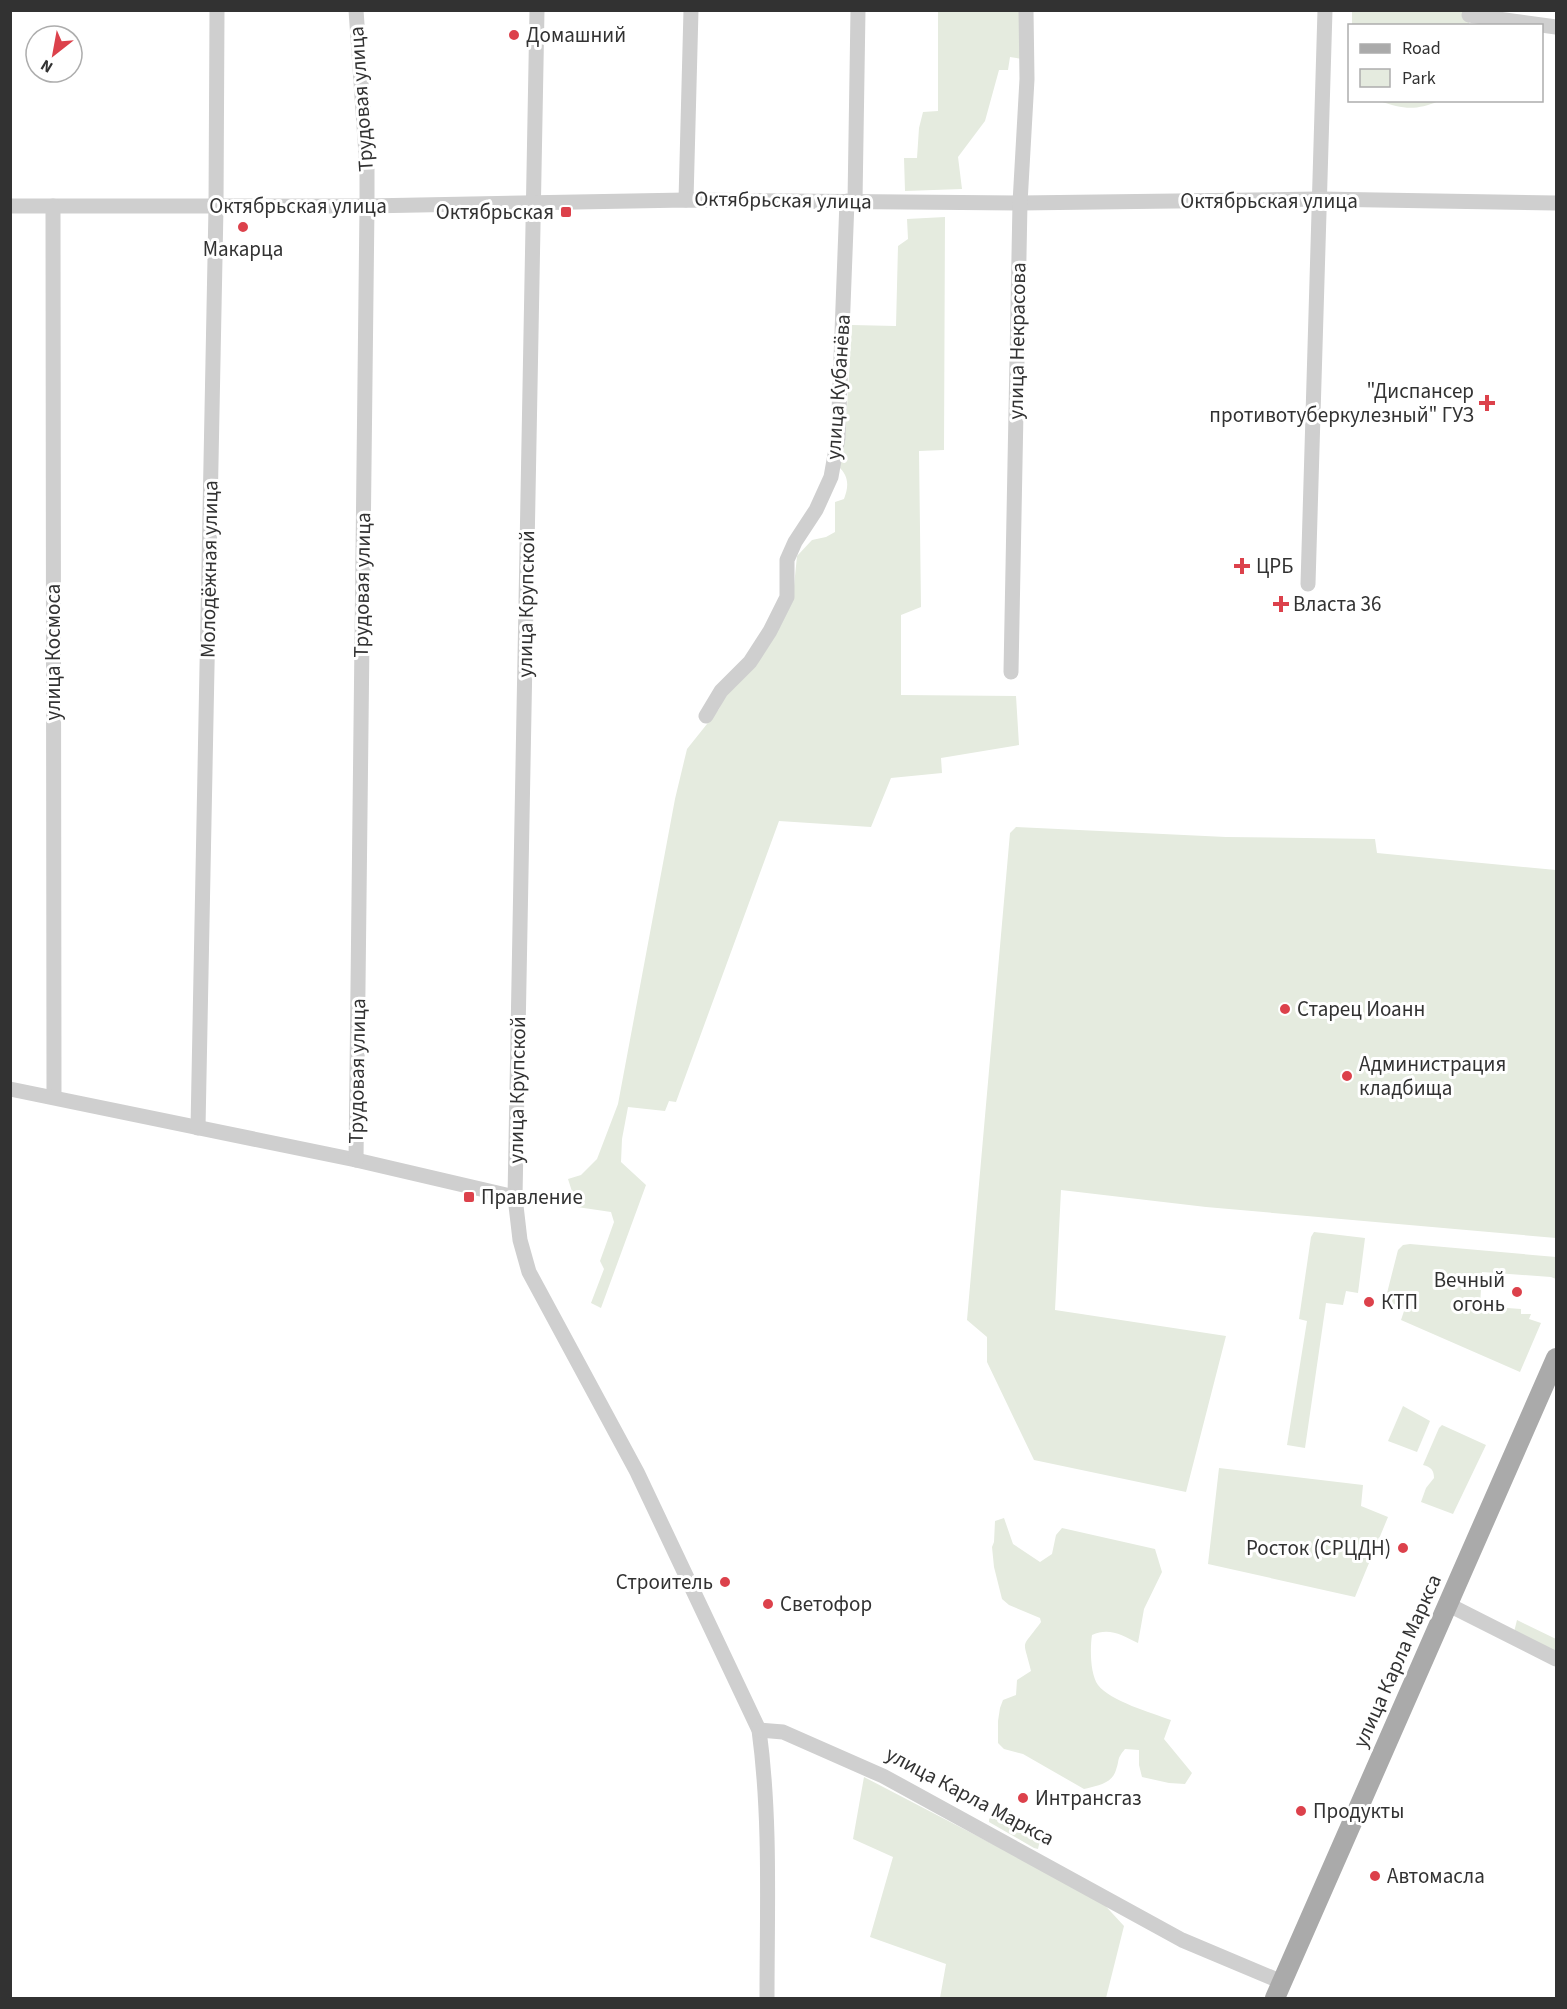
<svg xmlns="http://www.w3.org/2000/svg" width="1567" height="2009" viewBox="0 0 1567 2009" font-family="'Source Sans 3',sans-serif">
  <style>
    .green { fill: #e5ebdf }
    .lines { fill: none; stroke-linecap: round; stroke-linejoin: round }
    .minor { stroke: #cfcfcf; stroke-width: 15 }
    .major { stroke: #aaa; stroke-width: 20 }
    .poi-dot { fill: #dc414b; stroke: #fff; stroke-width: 2 }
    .labels { text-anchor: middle; stroke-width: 6; stroke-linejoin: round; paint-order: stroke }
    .poi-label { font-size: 21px; fill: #323232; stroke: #fff; text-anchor: start }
    .street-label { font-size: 21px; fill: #323232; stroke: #fff }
  </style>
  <rect width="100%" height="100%" fill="#fff"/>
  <g class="green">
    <path d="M938,11H1018L1022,14V59L1010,57L1008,70H999L985,121L958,157L962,189L905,191L904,158H917L919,128L923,112L938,111Z"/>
    <path d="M1352,11H1469V25L1352,26Z"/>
    <path d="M1379,101H1439C1415,111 1403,109 1379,101Z"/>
    <path d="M945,217L944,450L919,451L921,607L901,615V695L1016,696L1019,745L941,758L942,773L891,778L871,827L779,821L676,1102L669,1101L665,1111L628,1107L622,1139L621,1162L646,1185L601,1308L591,1303L604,1269L600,1261L614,1222L611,1212L577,1207L568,1179L581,1175L597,1159L618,1104L675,799L687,749L719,709L726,694L793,596L797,556L812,540L826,537L835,532V502L844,499C849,486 849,476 838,466L845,440L852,325L896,326L898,246L908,239L907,219Z"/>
    <path d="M1016,827L1226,837L1375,839L1377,853L1556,870V1238L1206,1207L1061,1190L1055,1310L1226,1336L1186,1492L1034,1460L987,1362V1337L967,1320L1010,833Z"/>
    <path d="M1314,1232L1365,1238L1358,1293L1346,1291L1343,1305L1326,1303L1305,1448L1287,1445L1307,1321L1299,1319L1311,1237Z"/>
    <path d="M1410,1244L1556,1257V1279L1551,1277L1482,1272L1480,1306L1521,1309V1314H1531L1529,1319L1541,1323L1520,1372L1401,1320L1405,1308L1385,1301L1398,1250L1403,1245Z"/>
    <path d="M1403,1406L1430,1421L1417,1452L1388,1441Z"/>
    <path d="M1442,1425L1486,1445L1453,1514L1421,1502L1426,1488L1434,1478C1434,1470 1431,1467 1423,1465L1439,1428Z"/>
    <path d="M1219,1468L1363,1485L1361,1506L1388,1517L1355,1597L1208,1564Z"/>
    <path d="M1004,1518L1013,1544L1040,1562L1052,1554L1056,1535L1062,1528L1155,1549L1162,1572L1144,1609L1138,1643C1122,1635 1109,1627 1092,1635C1090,1648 1090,1674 1098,1685C1110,1701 1152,1713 1171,1720L1164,1739L1192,1773L1185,1784L1169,1783L1142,1777L1139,1765V1750L1125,1749C1116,1760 1120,1759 1116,1770C1112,1784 1096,1786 1084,1789L1023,1754L1004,1749L998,1743V1721L1000,1708L1003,1700L1016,1695L1017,1680L1031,1671C1023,1637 1020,1651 1041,1622L1040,1618L1009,1605L1002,1599L994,1567L992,1547L994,1542L995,1521Z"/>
    <path d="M1517,1620L1556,1639V1653L1514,1632Z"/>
    <path d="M864,1777L1100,1900L1124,1926L1106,1998H940L946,1964L870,1937L893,1857L853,1839Z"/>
    <path d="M1004,1806L1038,1830L1041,1836L1038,1849L1034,1848L989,1822V1819Z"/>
  </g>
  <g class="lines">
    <g class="minor">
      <path d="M537,10L515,1197L520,1240L529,1272L637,1472L759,1730C771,1819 767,1909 767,1998"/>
      <path d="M1469,15L1556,27"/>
      <path d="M686,200L691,10"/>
      <path d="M855,201L858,10"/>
      <path d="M10,206H367L686,200L1020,203L1319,199L1556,203"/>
      <path d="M53,206L54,1097"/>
      <path d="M1308,584L1325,10"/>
      <path d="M1011,672L1020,203L1027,79L1026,10"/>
      <path d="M706,716L721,691L750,662L770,631L787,597V560L795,542L816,510L831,477L838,438L847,201"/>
      <path d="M10,1089L356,1160L515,1197"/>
      <path d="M198,1128L216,207L217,10"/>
      <path d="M356,1160L367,206V169L356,10"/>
      <path d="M1449,1605L1556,1659"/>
      <path d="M759,1730L783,1732L883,1776L1182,1940L1282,1982"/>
    </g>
    <path class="major" d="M1275,1998L1556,1358"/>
  </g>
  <g class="poi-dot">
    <circle cx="514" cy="35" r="6"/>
    <rect x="560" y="206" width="12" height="12" rx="3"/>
    <circle cx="243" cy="227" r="6"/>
    <path d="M1484 394h6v6h6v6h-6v6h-6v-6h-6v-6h6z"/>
    <path d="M1239 557h6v6h6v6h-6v6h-6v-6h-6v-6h6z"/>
    <path d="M1278 595h6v6h6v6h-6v6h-6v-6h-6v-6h6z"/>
    <circle cx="1285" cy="1009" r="6"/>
    <circle cx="1347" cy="1076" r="6"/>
    <rect x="463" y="1191" width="12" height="12" rx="3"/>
    <circle cx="1517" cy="1292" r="6"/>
    <circle cx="1369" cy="1302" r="6"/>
    <circle cx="1403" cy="1548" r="6"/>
    <circle cx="725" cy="1582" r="6"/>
    <circle cx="768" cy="1604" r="6"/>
    <circle cx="1023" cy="1798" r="6"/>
    <circle cx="1301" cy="1811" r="6"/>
    <circle cx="1375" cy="1876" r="6"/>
  </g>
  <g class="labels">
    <g class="poi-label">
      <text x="526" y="42">Домашний</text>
      <text x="554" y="219" text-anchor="end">Октябрьская</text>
      <text x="243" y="256" text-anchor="middle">Макарца</text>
      <text x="1474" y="398" text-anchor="end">"Диспансер<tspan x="1474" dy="24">противотуберкулезный" ГУЗ</tspan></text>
      <text x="1256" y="573">ЦРБ</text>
      <text x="1293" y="611">Власта 36</text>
      <text x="1297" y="1016">Старец Иоанн</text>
      <text x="1359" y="1071">Администрация<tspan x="1359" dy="24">кладбища</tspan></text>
      <text x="481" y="1204">Правление</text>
      <text x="1505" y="1287" text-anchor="end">Вечный<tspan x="1505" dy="24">огонь</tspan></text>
      <text x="1381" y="1309">КТП</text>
      <text x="1391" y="1555" text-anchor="end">Росток (СРЦДН)</text>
      <text x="713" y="1589" text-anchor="end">Строитель</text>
      <text x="780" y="1611">Светофор</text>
      <text x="1035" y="1805">Интрансгаз</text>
      <text x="1313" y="1818">Продукты</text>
      <text x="1387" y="1883">Автомасла</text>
    </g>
    <g class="street-label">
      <text transform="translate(361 99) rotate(-94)" y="7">Трудовая улица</text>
      <text transform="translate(783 200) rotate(1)" y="7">Октябрьская улица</text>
      <text x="1269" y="208">Октябрьская улица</text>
      <text x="298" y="213">Октябрьская улица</text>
      <text transform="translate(1017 341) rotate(-89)" y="7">улица Некрасова</text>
      <text transform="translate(838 387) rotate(-86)" y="7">улица Кубанёва</text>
      <text transform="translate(209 569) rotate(-89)" y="7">Молодёжная улица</text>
      <text transform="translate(362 585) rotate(-89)" y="7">Трудовая улица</text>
      <text transform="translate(526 604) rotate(-89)" y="7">улица Крупской</text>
      <text transform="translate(53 652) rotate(-90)" y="7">улица Космоса</text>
      <text transform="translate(357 1071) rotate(-89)" y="7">Трудовая улица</text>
      <text transform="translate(517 1090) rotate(-89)" y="7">улица Крупской</text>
      <text transform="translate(1397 1661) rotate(-66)" y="7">улица Карла Маркса</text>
      <text transform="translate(970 1796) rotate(28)" y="7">улица Карла Маркса</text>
    </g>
  </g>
  <rect width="1567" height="2009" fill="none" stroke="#323232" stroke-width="24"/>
  <rect x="1348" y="24" width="195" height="78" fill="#ffffff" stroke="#adadad" stroke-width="1.5"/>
  <rect x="1360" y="44" width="30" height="9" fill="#aaaaaa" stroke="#adadad" stroke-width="1.5"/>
  <text x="1402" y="54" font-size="18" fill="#323232">Road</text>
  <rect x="1360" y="69" width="30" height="18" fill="#e5ebdf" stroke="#adadad" stroke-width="1.5"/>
  <text x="1402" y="84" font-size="18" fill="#323232">Park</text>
  <g transform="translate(54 54) rotate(211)"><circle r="28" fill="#ffffff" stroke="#adadad" stroke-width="1.5"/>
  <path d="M0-4.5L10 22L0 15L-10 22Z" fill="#dc414b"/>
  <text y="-9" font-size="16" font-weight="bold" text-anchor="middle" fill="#323232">N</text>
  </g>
</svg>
